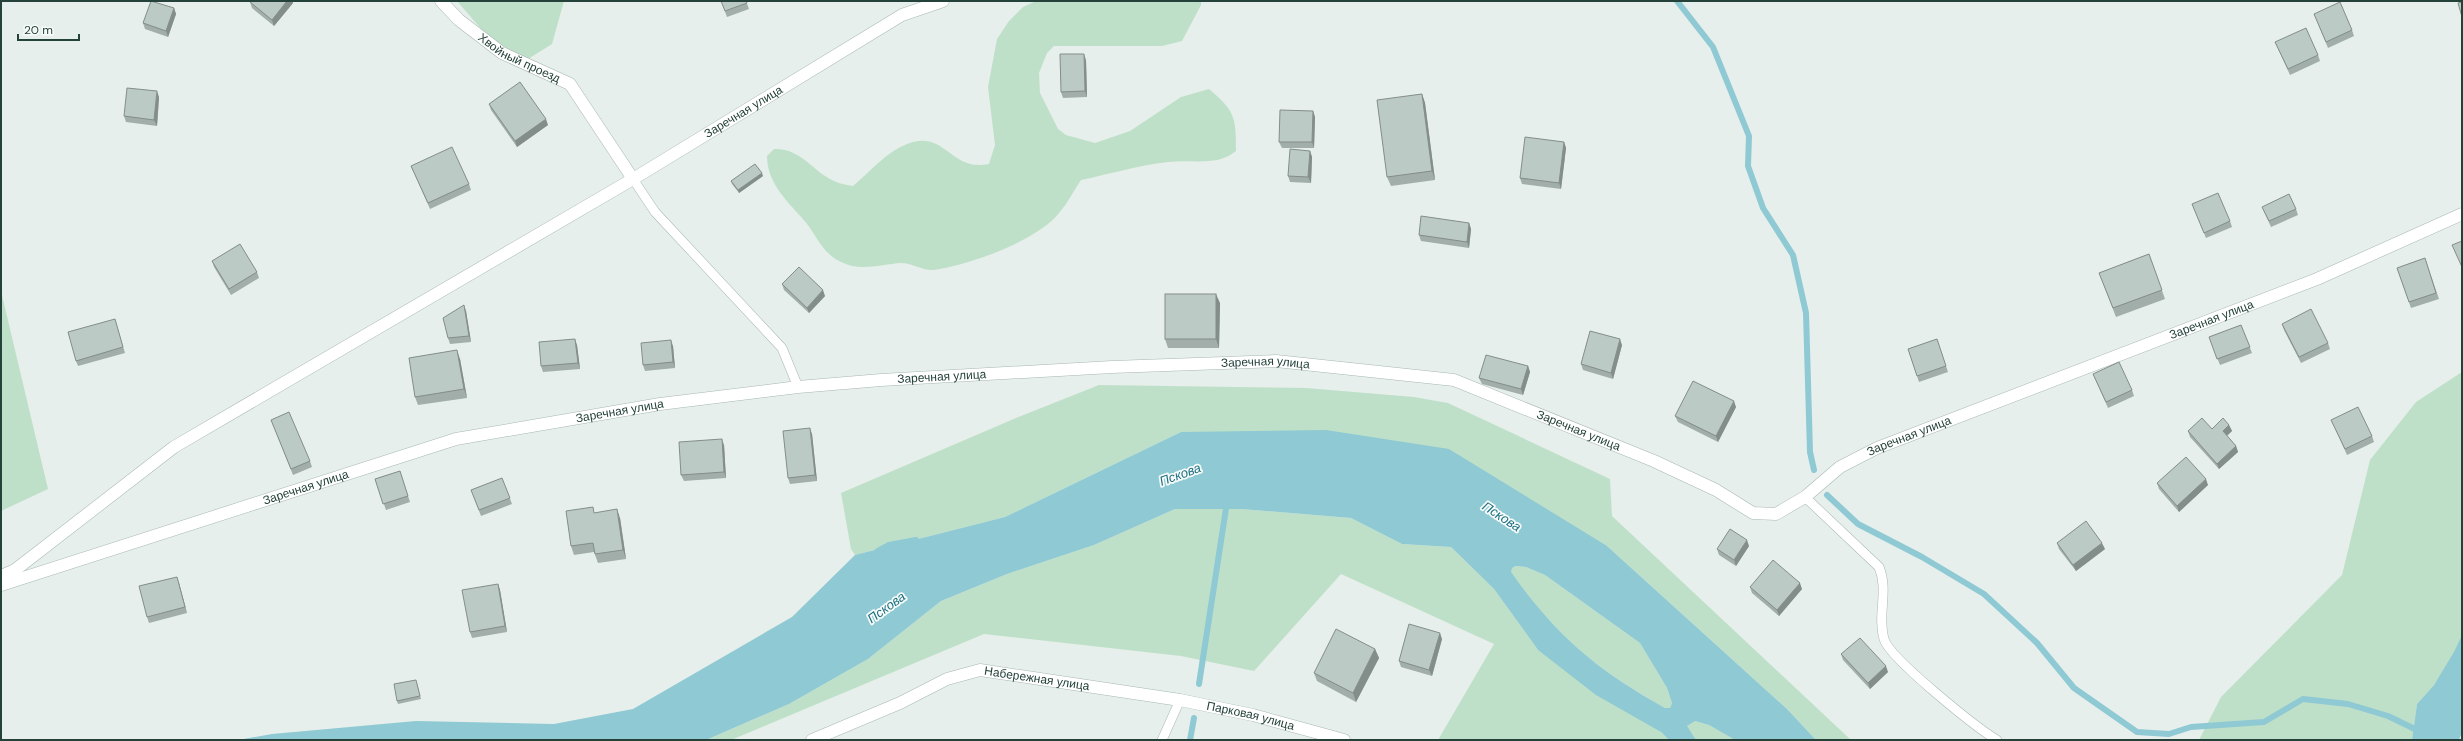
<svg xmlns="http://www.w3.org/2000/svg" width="2463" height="741" viewBox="0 0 2463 741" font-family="'DM Sans',sans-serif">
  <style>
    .green { fill: #bfe0c8 }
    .water { fill: #8ec9d4; fill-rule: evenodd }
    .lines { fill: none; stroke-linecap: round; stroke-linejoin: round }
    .stream { stroke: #8ec9d4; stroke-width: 6 }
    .service-casing { stroke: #a8b8b2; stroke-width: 10 }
    .minor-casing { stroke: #a8b8b2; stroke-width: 13 }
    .tertiary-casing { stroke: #a8b8b2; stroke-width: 13 }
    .service { stroke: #fff; stroke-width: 9 }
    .minor { stroke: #fff; stroke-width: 12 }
    .tertiary { stroke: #fff; stroke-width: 12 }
    .wall { fill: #a1aea9 }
    .shaded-wall { fill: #838d89 }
    .building { fill: #bbcac4; stroke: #838d89 }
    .labels { text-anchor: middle; stroke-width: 3.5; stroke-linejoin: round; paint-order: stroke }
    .street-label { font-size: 12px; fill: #24423a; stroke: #f7fbf9 }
    .water-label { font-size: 13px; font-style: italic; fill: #1c6f80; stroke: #f7fbf9 }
  </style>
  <rect width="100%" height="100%" fill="#e6efeb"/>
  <g class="green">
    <path d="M457,1H564L552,44L528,59L502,53Z"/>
    <path d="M1036,1H1201V5L1182,41L1162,46H1054L1047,53L1039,73L1040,93L1058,129L1066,135L1095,143L1130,131L1181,97L1209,89C1235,111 1236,117 1236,151C1217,167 1192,159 1168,162C1139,165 1110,174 1081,180C1074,190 1068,203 1059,213C1037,241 969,265 934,270C923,271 912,263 901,263C882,264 860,272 841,262C820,252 817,234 802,218C786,200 767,182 767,156L774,149C801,148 812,171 834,181C840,184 847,185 853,186C870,172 886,152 907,144C946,129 949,172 989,164L995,145L988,87L997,39L1009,21L1023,7Z"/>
    <path d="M1,291L48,489L1,511Z"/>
    <path d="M2462,372V635L2455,652L2434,685L2417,704L2412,740H2199L2221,697L2342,575L2370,460L2416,402Z"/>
    <path d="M1099,385L1306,388L1414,397L1448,403L1610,479L1612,516L1851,740H1816L1787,709L1607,546L1181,432L1005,517L855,555L851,549L841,493L1016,418Z"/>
    <path d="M1175,509H1241L1351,518L1402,544L1451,547L1494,589L1538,650L1661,732L1669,740H1438L1494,644L1341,574L1254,671L1181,656L984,634L731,740H706L789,704L868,659L941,601L1007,574L1094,545Z"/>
    <path d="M1516,566L1526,567L1545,575L1640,643L1667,688L1672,703L1670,708H1665C1597,670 1556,636 1510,572L1512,568Z"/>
    <path d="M1695,721L1709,725L1735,740H1696L1686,726Z"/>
  </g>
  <g class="water">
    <path d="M1326,430L1449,449L1607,546L1787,709L1816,740H1735L1709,725L1695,721L1687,726L1696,740H1669L1661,732L1596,695L1538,650L1494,589L1451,547L1402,544L1351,518L1241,509H1175L1094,545L1007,574L941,601L868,659L789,704L706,740H238L272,734L416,721L554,724L633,709L792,617L855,555L1005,517L1181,432ZM1516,566L1526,567L1545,575L1640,643L1667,688L1672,703L1670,708H1665C1597,670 1556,636 1511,572L1512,568Z"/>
    <path d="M2462,635V732L2459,740H2412L2417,704L2434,685L2454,652Z"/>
  </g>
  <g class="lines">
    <g class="stream">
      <path d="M1677,1L1713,47L1749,136L1748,166L1763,208L1793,255L1806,313L1810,452L1814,470"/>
      <path d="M1827,495L1858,524L1922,557L1984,594L2037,643L2074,688L2137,732L2169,734L2191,727L2264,722L2303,699L2348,704L2388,716L2421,732"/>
      <path d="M878,551L889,545L916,540"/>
      <path d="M1199,684L1227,502"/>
      <path d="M1190,740L1194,718"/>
    </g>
    <g class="service-casing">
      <g id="service">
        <path d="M633,179L655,212L782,348L798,387"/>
        <path d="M1805,497L1879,567C1889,591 1877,614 1884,639C1889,658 1977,728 1997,740"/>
        <path d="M1162,740L1180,700"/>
      </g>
    </g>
    <g class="minor-casing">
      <g id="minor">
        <path id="s1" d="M441,1L459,20L502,53L570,84L633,179"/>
        <path id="s2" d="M1,585L456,439L660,404L798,387L881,380L1112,367L1276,361L1454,380L1654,461L1716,490L1753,513L1776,514L1805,497L1840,467L1877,448L2317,279L2462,214"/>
        <path id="s3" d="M812,740L900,703L947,679L980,670L1180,700L1253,715L1344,740"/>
      </g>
    </g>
    <g class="tertiary-casing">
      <g id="tertiary">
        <path id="s4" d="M1,576L15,570L174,447L633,179L902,15L943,1"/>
      </g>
    </g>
    <use href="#service" class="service"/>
    <use href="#minor" class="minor"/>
    <use href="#tertiary" class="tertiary"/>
  </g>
  <g class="wall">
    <path d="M251,1H292L293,3L274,26L252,8L250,2Z"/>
    <path d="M721,1H746L749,9L727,17Z"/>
    <path d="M174,8L176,14L168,37L145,29L143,23Z"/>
    <path d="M2314,14L2352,30L2354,36L2328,48Z"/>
    <path d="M2275,42L2318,55L2320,61L2290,75Z"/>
    <path d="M1086,60L1087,97L1063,98L1061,92Z"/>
    <path d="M1422,94L1425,103L1435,180L1391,186L1387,177Z"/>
    <path d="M159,97L157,126L126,122L124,116Z"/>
    <path d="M489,104L548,125L517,147L491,110Z"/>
    <path d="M1313,111L1315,117L1314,148H1282L1279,142Z"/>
    <path d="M1564,142L1566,148L1561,189L1522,184L1520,178Z"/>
    <path d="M1310,151L1312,157L1311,183L1290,182L1288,176Z"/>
    <path d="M411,166L469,184L471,190L430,209Z"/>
    <path d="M763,176L739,193L732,184L731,181Z"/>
    <path d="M2192,204L2230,221L2232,227L2206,238Z"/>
    <path d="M2262,207L2296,209L2298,215L2271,227Z"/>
    <path d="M1469,223L1471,229L1469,248L1421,241L1419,235Z"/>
    <path d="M2149,254L2165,299L2116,317L2099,273Z"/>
    <path d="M2425,258L2439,299L2411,308L2397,268Z"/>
    <path d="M212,261L257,272L259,278L231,295L214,267Z"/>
    <path d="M782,284L825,296L809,313L784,290Z"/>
    <path d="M1220,303L1219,348H1168L1165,339Z"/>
    <path d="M466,311L471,342L450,344L448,338Z"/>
    <path d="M115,319L125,353L78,366L76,361Z"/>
    <path d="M2282,324L2328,343L2330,349L2301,363L2284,330Z"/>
    <path d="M2241,325L2252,353L2220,365L2209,337Z"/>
    <path d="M1937,339L1948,372L1919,382L1908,349Z"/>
    <path d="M577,345L580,369L543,372L541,366Z"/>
    <path d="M1622,345L1613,379L1583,370L1581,364Z"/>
    <path d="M673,346L675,368L645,371L643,365Z"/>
    <path d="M460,359L467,398L418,405L415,397Z"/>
    <path d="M1528,366L1530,372L1523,395L1482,384L1479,378Z"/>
    <path d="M2093,374L2132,390L2134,396L2108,408Z"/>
    <path d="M1736,407L1718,442L1678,422L1675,416Z"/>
    <path d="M271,420L310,461L312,467L293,475Z"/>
    <path d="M2331,420L2372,436L2374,442L2347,455L2334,426Z"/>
    <path d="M2229,425L2232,431L2227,436L2236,446L2238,452L2219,469L2190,437L2188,431L2212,429Z"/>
    <path d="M812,434L817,481L790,484L788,478Z"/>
    <path d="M724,445L726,478L684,481L681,475Z"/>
    <path d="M400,471L410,502L386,510L375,479Z"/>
    <path d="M502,478L512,504L481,516L471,490Z"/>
    <path d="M2157,483L2208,485L2179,512L2159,489Z"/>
    <path d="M595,513L620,518L626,559L598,563L594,552L574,555L571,546Z"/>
    <path d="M2057,543L2105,549L2076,571L2059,549Z"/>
    <path d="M1749,546L1736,566L1719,555L1717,549Z"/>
    <path d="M179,583L187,613L149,623L147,617Z"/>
    <path d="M498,584L500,590L507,632L472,638L470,632Z"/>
    <path d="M1750,587L1802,589L1779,616L1752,593Z"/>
    <path d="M1442,639L1432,676L1401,667L1399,661Z"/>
    <path d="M1375,649L1379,658L1356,702L1317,681L1314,673Z"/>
    <path d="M1841,654L1888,672L1870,689L1843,660Z"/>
    <path d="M417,683L421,699L398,704L397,701Z"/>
  </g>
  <g class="shaded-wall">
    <path d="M287,1H292L293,3L274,26L272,20Z"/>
    <path d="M174,8L176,14L168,37L166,31Z"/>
    <path d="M1084,54L1086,60L1087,97L1085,91Z"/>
    <path d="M157,91L159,97L157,126L154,120Z"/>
    <path d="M1422,94L1425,103L1435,180L1432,171Z"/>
    <path d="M1313,111L1315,117L1314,148L1312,142Z"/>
    <path d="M546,119L548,125L517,147L515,141Z"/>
    <path d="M1564,142L1566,148L1561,189L1559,183Z"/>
    <path d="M1310,151L1312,157L1311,183L1308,177Z"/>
    <path d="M762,173L763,176L739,193L738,190Z"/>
    <path d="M1469,223L1471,229L1469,248L1467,242Z"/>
    <path d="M823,290L825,296L809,313L807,308Z"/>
    <path d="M1216,294L1220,303L1219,348L1216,339Z"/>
    <path d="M464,305L466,311L471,342L469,336Z"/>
    <path d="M575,339L577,345L580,369L578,363Z"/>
    <path d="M1620,339L1622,345L1613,379L1611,373Z"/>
    <path d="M671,340L673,346L675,368L673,362Z"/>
    <path d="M457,350L460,359L467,398L464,389Z"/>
    <path d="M1528,366L1530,372L1523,395L1521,389Z"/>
    <path d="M1734,401L1736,407L1718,442L1716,436Z"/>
    <path d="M2229,425L2232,431L2225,437L2223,431Z"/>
    <path d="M810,428L812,434L817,481L815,475Z"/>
    <path d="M722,439L724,445L726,478L724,472Z"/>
    <path d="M2236,446L2238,452L2219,469L2217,464Z"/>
    <path d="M2206,479L2208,485L2179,512L2177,506Z"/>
    <path d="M617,509L620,518L626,559L623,550Z"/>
    <path d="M1747,540L1749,546L1736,566L1734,560Z"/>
    <path d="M2102,543L2105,549L2076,571L2073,565Z"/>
    <path d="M177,577L179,583L187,613L185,607Z"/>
    <path d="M1800,583L1802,589L1779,616L1777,610Z"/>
    <path d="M498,584L500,590L507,632L505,626Z"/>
    <path d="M1440,633L1442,639L1432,676L1429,670Z"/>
    <path d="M1375,649L1379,658L1356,702L1353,693Z"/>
    <path d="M1886,666L1888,672L1870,689L1868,683Z"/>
  </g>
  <g class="building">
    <path d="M151,1L174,8L166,31L143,23Z"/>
    <path d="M251,1H287L272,20L250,2Z"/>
    <path d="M721,1H746L747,3L725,11Z"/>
    <path d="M2340,2L2352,30L2326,42L2314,14Z"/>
    <path d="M2462,2V17L2458,3Z"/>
    <path d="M2306,28L2318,55L2288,69L2275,42Z"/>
    <path d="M1060,54H1084L1085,91L1061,92Z"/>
    <path d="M520,82L546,119L515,141L489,104Z"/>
    <path d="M127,88L157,91L154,120L124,116Z"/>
    <path d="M1422,94L1432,171L1387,177L1377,100Z"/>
    <path d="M1280,110L1313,111L1312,142H1279Z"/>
    <path d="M1525,137L1564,142L1559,183L1520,178Z"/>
    <path d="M452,147L469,184L428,203L411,166Z"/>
    <path d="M1290,149L1310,151L1308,177L1288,176Z"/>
    <path d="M755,164L762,173L738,190L731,181Z"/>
    <path d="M2218,193L2230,221L2204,233L2192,204Z"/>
    <path d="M2289,194L2296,209L2269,221L2262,207Z"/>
    <path d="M1421,216L1469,223L1467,242L1419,235Z"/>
    <path d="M2462,241V267L2452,245Z"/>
    <path d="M240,244L257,272L229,289L212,261Z"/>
    <path d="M2149,254L2162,290L2113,308L2099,273Z"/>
    <path d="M2425,258L2436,293L2409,302L2397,268Z"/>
    <path d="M799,267L823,290L807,308L782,284Z"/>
    <rect x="1165" y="294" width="51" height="45"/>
    <path d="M464,305L469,336L448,338L443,318Z"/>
    <path d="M2311,309L2328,343L2299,357L2282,324Z"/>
    <path d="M115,319L123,347L76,361L68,332Z"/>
    <path d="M2241,325L2250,347L2217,359L2209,337Z"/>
    <path d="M1590,331L1620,339L1611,373L1581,364Z"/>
    <path d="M575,339L578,363L541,366L539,342Z"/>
    <path d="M1937,339L1946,366L1917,376L1908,349Z"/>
    <path d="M671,340L673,362L643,365L641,343Z"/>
    <path d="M457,350L464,389L415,397L409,358Z"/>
    <path d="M1486,355L1528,366L1521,389L1479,378Z"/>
    <path d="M2119,362L2132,390L2106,402L2093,374Z"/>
    <path d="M1693,381L1734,401L1716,436L1675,416Z"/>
    <path d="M2358,407L2372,436L2345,449L2331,420Z"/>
    <path d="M289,412L310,461L291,469L271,420Z"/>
    <path d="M2202,418L2212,429L2223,418L2229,425L2223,431L2236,446L2217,464L2188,431Z"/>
    <path d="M810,428L815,475L788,478L783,431Z"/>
    <path d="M722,439L724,472L681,475L679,442Z"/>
    <path d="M2186,457L2206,479L2177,506L2157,483Z"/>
    <path d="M400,471L408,496L383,504L375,479Z"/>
    <path d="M502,478L510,498L479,510L471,490Z"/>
    <path d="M593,507L594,513L617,509L623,550L595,554L593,543L571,546L566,511Z"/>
    <path d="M2086,521L2102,543L2073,565L2057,543Z"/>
    <path d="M1730,529L1747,540L1734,560L1717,549Z"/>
    <path d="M1773,560L1800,583L1777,610L1750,587Z"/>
    <path d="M177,577L185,607L147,617L139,586Z"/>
    <path d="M498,584L505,626L470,632L462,590Z"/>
    <path d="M1409,624L1440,633L1429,670L1399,661Z"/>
    <path d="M1336,629L1375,649L1353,693L1314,673Z"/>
    <path d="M1860,638L1886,666L1868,683L1841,654Z"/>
    <path d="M416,680L420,696L397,701L394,684Z"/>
  </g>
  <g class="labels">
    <g class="street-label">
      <text dy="4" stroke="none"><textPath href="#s1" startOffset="98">Хвойный проезд</textPath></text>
      <text dy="4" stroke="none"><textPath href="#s4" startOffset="877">Заречная улица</textPath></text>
      <text dy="4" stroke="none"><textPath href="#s2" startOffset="2312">Заречная улица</textPath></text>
      <text dy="4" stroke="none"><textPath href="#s2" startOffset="1292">Заречная улица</textPath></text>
      <text dy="4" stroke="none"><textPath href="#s2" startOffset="968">Заречная улица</textPath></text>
      <text dy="4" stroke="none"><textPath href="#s2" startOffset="644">Заречная улица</textPath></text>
      <text dy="4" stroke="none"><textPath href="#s2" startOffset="1616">Заречная улица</textPath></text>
      <text dy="4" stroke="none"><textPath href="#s2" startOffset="1988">Заречная улица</textPath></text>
      <text dy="4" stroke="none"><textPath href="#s2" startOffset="320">Заречная улица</textPath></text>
      <text dy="4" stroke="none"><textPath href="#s3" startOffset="240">Набережная улица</textPath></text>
      <text dy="4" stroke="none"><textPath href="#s3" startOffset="457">Парковая улица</textPath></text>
    </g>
    <g class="water-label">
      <text transform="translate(1180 474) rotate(-20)" y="5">Пскова</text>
      <text transform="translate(1502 516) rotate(33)" y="5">Пскова</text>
      <text transform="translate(886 607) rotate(-36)" y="5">Пскова</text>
    </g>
  </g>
  <rect width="2463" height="741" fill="none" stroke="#24423a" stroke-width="4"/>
  <path d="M18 34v6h61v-6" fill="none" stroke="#24423a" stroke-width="2"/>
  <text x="24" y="34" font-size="12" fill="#24423a" stroke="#f7fbf9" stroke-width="3" paint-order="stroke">20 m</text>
</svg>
